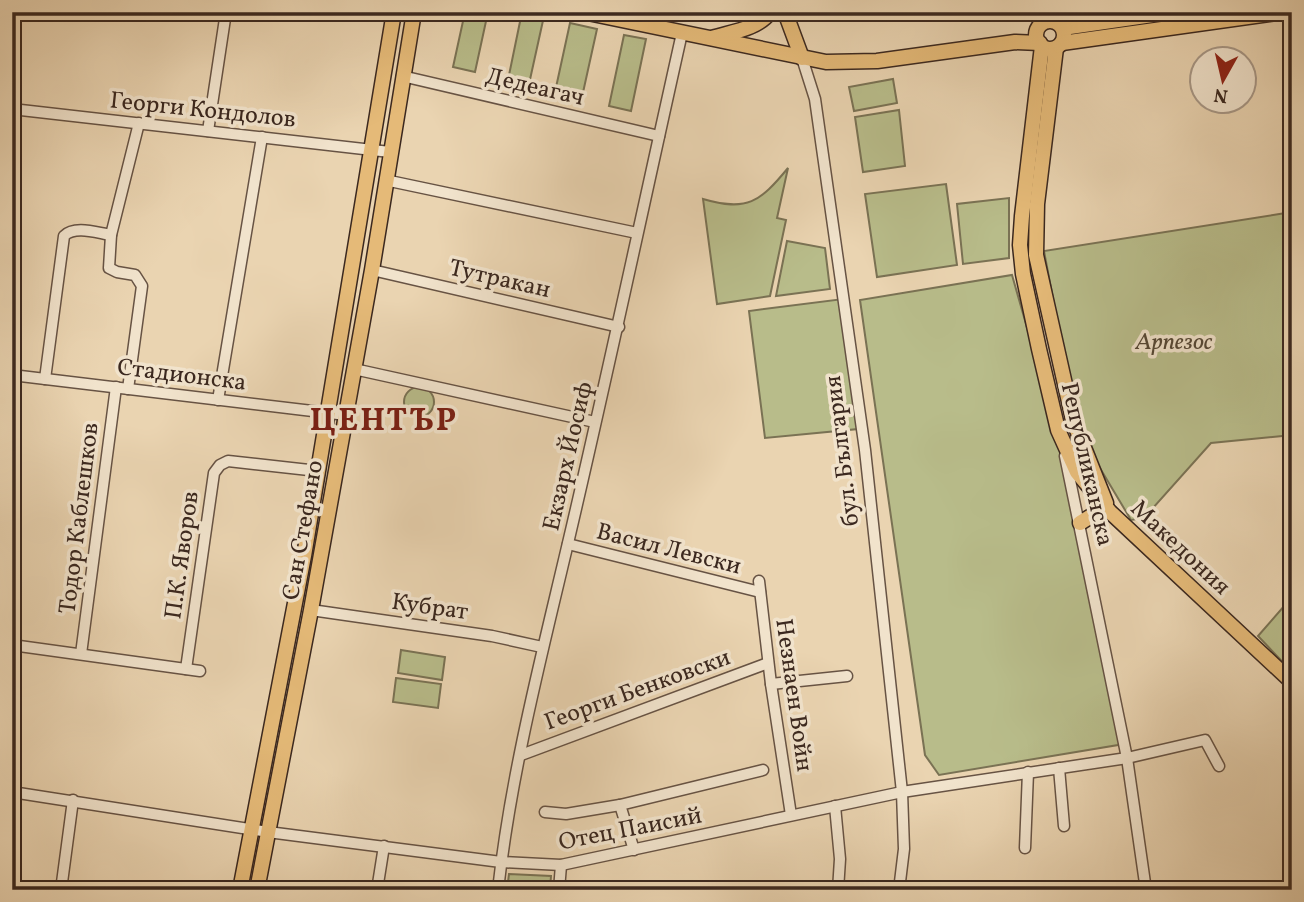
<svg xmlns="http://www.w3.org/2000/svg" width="1304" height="902" viewBox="0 0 1304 902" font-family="Vollkorn,serif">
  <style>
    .green { fill: #b8bc8a; stroke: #7a7254; stroke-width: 2 }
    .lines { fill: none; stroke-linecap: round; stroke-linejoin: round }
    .minor-casing { stroke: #675344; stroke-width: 13 }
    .major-casing { stroke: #3b281f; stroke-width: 17 }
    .minor { stroke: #f1e3cc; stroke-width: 10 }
    .major { stroke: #e5ba78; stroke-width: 14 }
    .labels { text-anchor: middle; stroke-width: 7; stroke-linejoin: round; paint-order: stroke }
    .street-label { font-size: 24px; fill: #3b281f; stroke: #f1e3cc }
    .park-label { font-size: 24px; font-style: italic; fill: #544634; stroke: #f1e3cc }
    .district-label { font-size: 32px; font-weight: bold; letter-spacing: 2px; fill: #7a1f14; stroke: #f1e3cc }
  </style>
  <rect width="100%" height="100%" fill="#ead4b1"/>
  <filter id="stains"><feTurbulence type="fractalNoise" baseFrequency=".00286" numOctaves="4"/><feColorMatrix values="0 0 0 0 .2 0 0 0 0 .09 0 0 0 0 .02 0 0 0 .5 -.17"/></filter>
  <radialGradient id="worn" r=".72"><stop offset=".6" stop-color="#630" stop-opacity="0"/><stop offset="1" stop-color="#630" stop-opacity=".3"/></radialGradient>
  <g class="green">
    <path d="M465,12H488L475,72L453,67Z"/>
    <path d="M522,12L544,16L529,84L508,80Z"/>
    <path d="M570,23L597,29L582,97L555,92Z"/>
    <path d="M624,35L646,39L631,111L609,106Z"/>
    <path d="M893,79L897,103L854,111L849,87Z"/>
    <path d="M899,110L905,166L863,172L855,117Z"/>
    <path d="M788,168L777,218L786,220L770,296L717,304L703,199C747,212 760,202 788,168Z"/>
    <path d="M946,184L957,265L877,277L865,194Z"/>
    <path d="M1009,198V258L963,264L957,204Z"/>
    <path d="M1292,212V435L1211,443L1144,518L1131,520L1088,448L1072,399L1044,251Z"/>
    <path d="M787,241L825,248L830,289L776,296Z"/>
    <path d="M1012,275L1070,478L1126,734L1118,745L939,775L925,755L860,300Z"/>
    <path d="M843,299L858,429L765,438L749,311Z"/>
    <circle cx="419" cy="402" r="15"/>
    <path d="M1292,597V672L1258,636Z"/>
    <path d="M401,650L445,657L442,680L398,673Z"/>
    <path d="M396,678L441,684L438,708L393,702Z"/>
    <path d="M509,874L551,876L550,890H507Z"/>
  </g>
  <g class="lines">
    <g class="minor-casing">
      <g id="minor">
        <path d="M1056,12L1057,23"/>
        <path d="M1043,23L1046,12"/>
        <path d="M802,58L815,99L865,450L902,792L904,849L899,890"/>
        <path d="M402,76L659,136"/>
        <path d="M12,109L390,152"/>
        <path d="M208,131L226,12"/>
        <path d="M385,180L637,233"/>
        <path d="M372,270L619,327"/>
        <path d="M354,369L595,422"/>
        <path d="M12,375L346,415"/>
        <path d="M45,379L64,236C75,225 97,233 111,235"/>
        <path d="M128,389L142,286L135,275L117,272L109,268L111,235L139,123"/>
        <path d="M218,400L262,137"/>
        <path d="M1065,456L1127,758L1146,890"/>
        <path d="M568,544L760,592"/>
        <path d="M759,581L771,684L791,815"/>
        <path d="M311,610L492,636L542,647"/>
        <path d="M12,645L200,671"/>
        <path d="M81,654L116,387"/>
        <path d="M186,669L214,473L220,465L228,461L318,471"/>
        <path d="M771,684L847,676"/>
        <path d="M521,755L768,663"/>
        <path d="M1059,768L1064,826"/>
        <path d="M12,792L268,832L501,862L561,865L902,792L1127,758L1205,740L1219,766"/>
        <path d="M620,805L634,850"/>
        <path d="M835,806L840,859L838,890"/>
        <path d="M545,812L566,814L620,805L763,770"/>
        <path d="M1025,848L1028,772"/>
        <path d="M61,890L73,800"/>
        <path d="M377,890L384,846"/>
        <path d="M498,890C511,773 541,658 568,543C608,373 644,203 682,33"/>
        <path d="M559,890L561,865"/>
      </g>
    </g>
    <g class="major-casing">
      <g id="major">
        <path d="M583,12L826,62L877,61L1015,42L1040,43"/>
        <path d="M785,12L802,58"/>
        <circle cx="1050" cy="35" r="14"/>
        <path d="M1063,28L1173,12"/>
        <path d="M712,38C731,32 758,29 770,12"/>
        <path d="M1062,43L1284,12"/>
        <path d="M1042,46L1022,216L1020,245L1023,274L1039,349L1058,430L1077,472L1109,511L1292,682"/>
        <path d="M1056,48L1037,204L1036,255L1073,420L1106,503"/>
        <path d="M1080,523L1096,513L1109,511"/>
        <path d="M240,890L304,556L394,12"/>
        <path d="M257,890L311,610L372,270L414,12"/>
      </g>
    </g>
    <use href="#minor" class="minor"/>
    <use href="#major" class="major"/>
  </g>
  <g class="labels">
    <g class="street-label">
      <text transform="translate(535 86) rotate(13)" y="8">Дедеагач</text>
      <text transform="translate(203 109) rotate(6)" y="8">Георги Кондолов</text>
      <text transform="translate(500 278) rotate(13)" y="8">Тутракан</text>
      <text transform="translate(182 374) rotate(7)" y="8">Стадионска</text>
      <text transform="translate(841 451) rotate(-97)" y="8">бул. България</text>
      <text transform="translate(567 456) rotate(-77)" y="8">Екзарх Йосиф</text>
      <text transform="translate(1088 464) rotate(77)" y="8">Републиканска</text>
      <text transform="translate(78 518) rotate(-83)" y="8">Тодор Каблешков</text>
      <text transform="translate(302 530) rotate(-80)" y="8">Сан Стефано</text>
      <text transform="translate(1181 547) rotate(43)" y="8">Македония</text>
      <text transform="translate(669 548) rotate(14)" y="8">Васил Левски</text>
      <text transform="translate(181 555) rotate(-82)" y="8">П.К. Яворов</text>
      <text transform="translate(430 606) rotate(8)" y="8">Кубрат</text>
      <text transform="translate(637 689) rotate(-20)" y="8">Георги Бенковски</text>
      <text transform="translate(795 695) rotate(82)" y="8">Незнаен Войн</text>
      <text transform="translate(630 828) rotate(-11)" y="8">Отец Паисий</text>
    </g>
    <g class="park-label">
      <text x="1174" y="349">Арпезос</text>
    </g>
    <g class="district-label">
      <text x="384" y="430">ЦЕНТЪР</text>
    </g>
  </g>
  <rect width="1304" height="902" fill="none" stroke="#ead4b1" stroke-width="42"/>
  <rect x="14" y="14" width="1276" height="874" fill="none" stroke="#3b281f" stroke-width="3.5"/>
  <rect x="21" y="21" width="1262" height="860" fill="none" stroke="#3b281f" stroke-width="2"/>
  <g transform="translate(1223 80) rotate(188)"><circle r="33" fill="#f1e3cc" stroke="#a89887" stroke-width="2"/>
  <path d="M0-5L12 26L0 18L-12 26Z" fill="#8f2418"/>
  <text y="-10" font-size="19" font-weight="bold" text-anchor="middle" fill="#3b281f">N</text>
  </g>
  <rect width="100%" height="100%" filter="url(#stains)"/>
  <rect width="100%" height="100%" fill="url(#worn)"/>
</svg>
